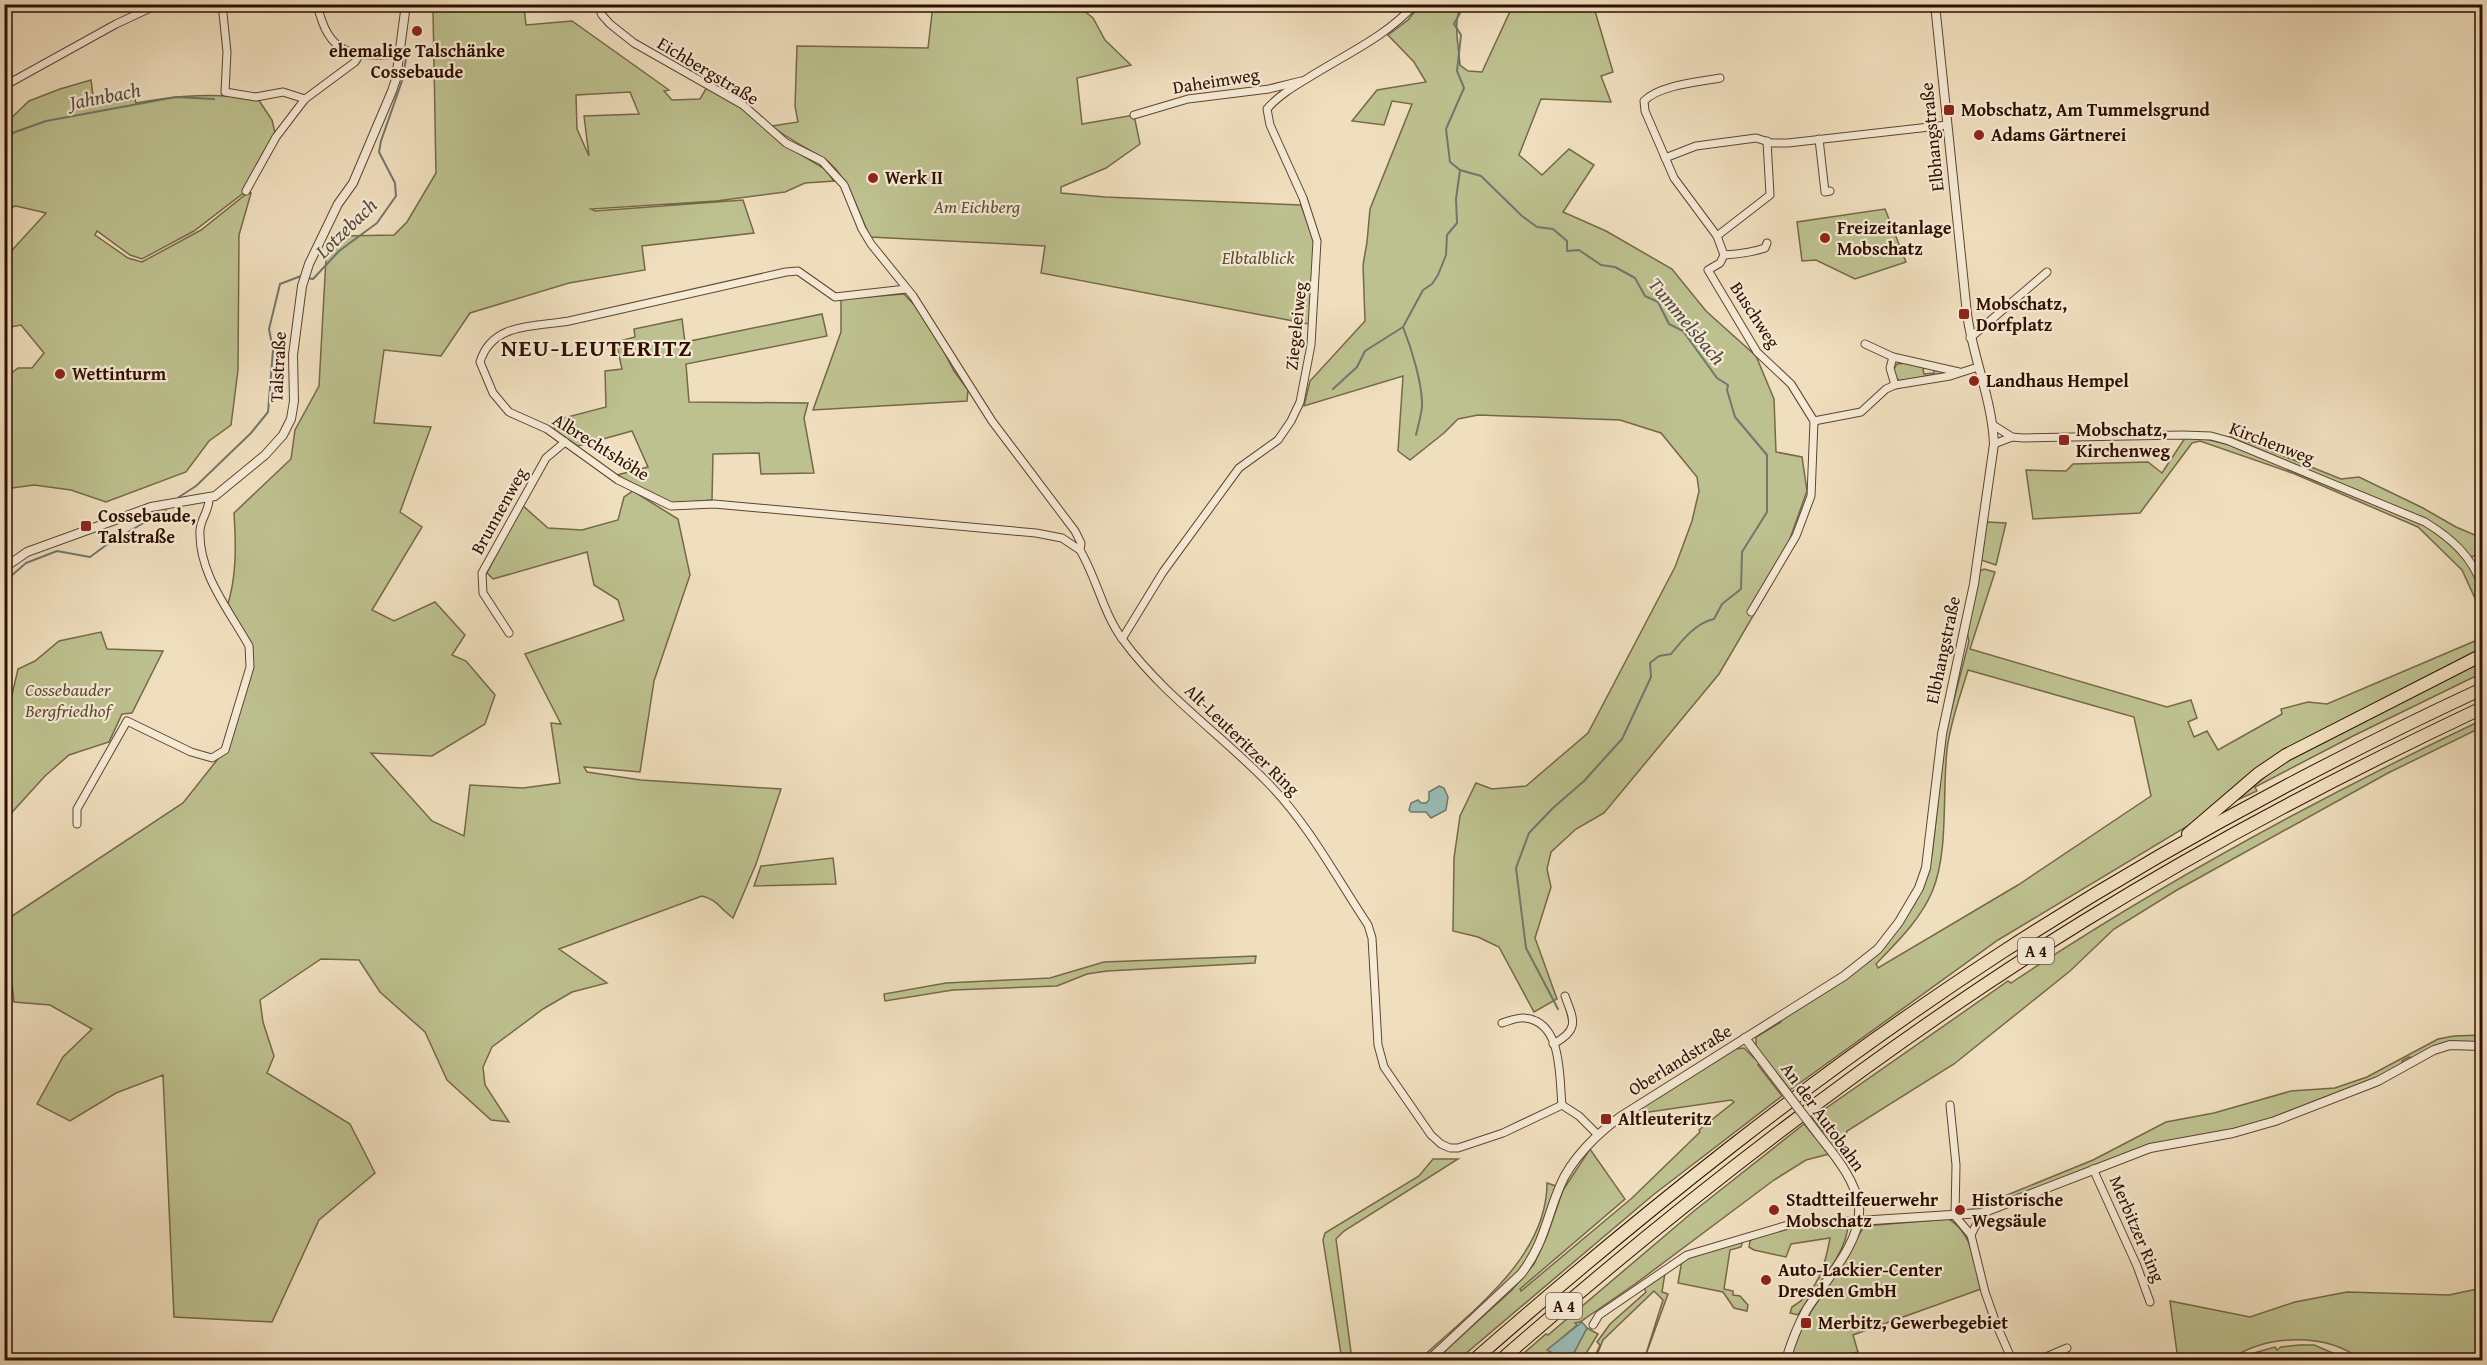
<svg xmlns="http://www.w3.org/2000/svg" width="2487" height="1365" viewBox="0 0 2487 1365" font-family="'Gentium Book Plus',serif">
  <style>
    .green { fill: #bdc18f; stroke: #766848; stroke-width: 1.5; fill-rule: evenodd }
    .water { fill: #9abcb5; stroke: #70776d; stroke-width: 1.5 }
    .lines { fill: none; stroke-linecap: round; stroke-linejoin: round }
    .stream { stroke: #70776d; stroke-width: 2 }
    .minor-casing { stroke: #604330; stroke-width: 9 }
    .tertiary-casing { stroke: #604330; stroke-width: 10 }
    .motorway-casing { stroke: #300f01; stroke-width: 14 }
    .minor { stroke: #f5ead5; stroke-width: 7 }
    .tertiary { stroke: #f5ead5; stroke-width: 8 }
    .motorway { stroke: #f0dfbe; stroke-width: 12 }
    .tertiary-bridge-casing { stroke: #604330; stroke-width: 10; stroke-linecap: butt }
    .tertiary-bridge { stroke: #f5ead5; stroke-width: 8 }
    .poi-dot { fill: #8f2418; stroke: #f5ead5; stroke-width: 2 }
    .labels { text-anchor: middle; stroke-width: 4.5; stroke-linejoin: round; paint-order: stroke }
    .shield { fill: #f5ead5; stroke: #6b5141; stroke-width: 1.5 }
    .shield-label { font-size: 16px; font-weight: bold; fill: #300f01 }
    .poi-label { font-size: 18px; font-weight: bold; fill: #300f01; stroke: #f5ead5; text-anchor: start }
    .street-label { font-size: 18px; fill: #300f01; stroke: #f5ead5 }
    .park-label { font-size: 18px; font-style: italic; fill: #614d33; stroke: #f5ead5 }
    .water-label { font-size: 20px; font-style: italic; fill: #554c40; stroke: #f5ead5 }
    .district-label { font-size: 24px; font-weight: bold; letter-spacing: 1.5px; fill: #300f01; stroke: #f5ead5 }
  </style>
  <rect width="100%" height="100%" fill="#f0dfbe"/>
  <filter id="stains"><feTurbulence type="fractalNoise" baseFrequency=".00333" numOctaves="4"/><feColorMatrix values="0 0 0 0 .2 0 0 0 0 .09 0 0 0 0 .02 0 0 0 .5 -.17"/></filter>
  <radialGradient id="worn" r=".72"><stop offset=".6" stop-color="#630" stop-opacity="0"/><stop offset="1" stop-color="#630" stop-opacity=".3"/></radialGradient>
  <g class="green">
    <path d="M460,5H532L524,6L526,25L572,21L669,90L664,91L672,100L700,99L707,87L739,106L781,143L825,169L834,181L805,183L785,192L716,201L591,209L595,211L743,200L754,233L642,246L645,270L569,283L470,313L441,356L384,350L374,423L431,427L400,512L422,527L372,610L394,621L435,602L465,635L452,655L466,661L495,695L485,724L432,756L371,753L432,821L464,836L470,785L523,788L560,783L551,723L561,724L525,654L624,620L618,600L594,585L587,552L493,579L487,573L522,505L548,528L582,530L618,520L624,497L633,491L678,519L690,575L654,681L640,772L584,767L587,772L641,780L781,789L756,864L733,918C720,909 718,900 702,896L559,949L607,983L572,992L543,1009L492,1047L483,1067L485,1085L509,1122L491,1120L447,1080L425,1032L380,992L359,960L321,959L260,1000L263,1022L274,1056L267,1073L350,1124L375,1173L319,1220L272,1322L174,1317L163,1075L116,1093L70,1121L37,1104L63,1057L92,1029L50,1005L14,1002L9,958L12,916L183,803L225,750L250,655L227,607C237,576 236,545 234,513L291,459L295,430L319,386L326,258L344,236L394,235L407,222L436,173L433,11H462ZM630,92L639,114L584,116L589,156L577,129L576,95Z"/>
    <path d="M933,5H1077L1093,18L1105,40L1131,65L1077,78L1082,124L1134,115L1140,144L1106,168L1061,187V193L1105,197L1301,205L1315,242L1309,324L1041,273L1045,246L870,237C858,212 848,174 823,158C806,147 789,140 772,126L798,122L795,106L797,46L928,48Z"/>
    <path d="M1420,5H1462C1452,19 1459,48 1460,65L1468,71L1482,72L1513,5H1605L1595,11L1613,72L1601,76L1611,102L1541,99L1519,155L1542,175L1569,149L1594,165L1563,212L1606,231L1672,269L1706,311L1756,356L1774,399L1776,452L1802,457L1807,491L1777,575L1719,674L1604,813L1576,829L1551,852L1547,869L1551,887L1535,938L1557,999L1534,1012L1499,947L1478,937L1453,931L1454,858L1460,816L1476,783L1492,789L1526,786L1588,733L1675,567L1692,521L1699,491L1697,477L1661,433L1620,420L1478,415L1458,419L1444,433L1410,460L1398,451L1403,376L1304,406L1310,381L1365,321L1363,265L1367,242L1370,209L1412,104L1392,101L1384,125L1352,121L1377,90L1426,82L1414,62L1388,35L1408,20Z"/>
    <path d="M91,80L94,103L135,99L136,103C180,95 214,93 258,99L272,120L276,137L246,191L251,193L239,235L238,370L231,425L209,441L186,472L106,502L71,490L34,485L5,489V378L18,368H32L44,353L21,325L5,328L4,259L46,213L16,206L5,209V124L29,101L60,89ZM245,192L246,194L201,230L142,262L128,258L95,235L97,231L130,255L142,259L194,231Z"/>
    <path d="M1885,209L1906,262L1855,279L1816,260L1802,261L1797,222Z"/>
    <path d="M904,294L920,311L936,336L954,371L968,390L967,401L813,410L841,332V299Z"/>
    <path d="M822,314L827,336L686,364L689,402L808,403L804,418L814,473L761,474L759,453L713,454L712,500L671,504L617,475L648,467L632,431L578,446L554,430L556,420L606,407L605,371L622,369L616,342L635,337L634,329L682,319L685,342Z"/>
    <path d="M1906,363L1927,367L1923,369L1924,374L1934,373V368L1949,372L1900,381L1896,378L1893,370L1897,364Z"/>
    <path d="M2239,433V438L2341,479L2359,477L2423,508L2456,527L2482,538V554L2471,557L2446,532L2427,520L2230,437Z"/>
    <path d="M2185,438H2201L2230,445L2422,524C2450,541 2482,570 2482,604L2479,607L2462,570L2418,527L2295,474L2200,441L2192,443L2140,513L2033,519L2026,470L2066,471L2073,464L2148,462L2162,473Z"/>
    <path d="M1987,522L2006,523L1996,565L1981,560Z"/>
    <path d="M1984,569L1995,572L1970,649L2167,707L2191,700L2197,718L2188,722L2194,737L2207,731L2218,750L2282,714L2281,709L2308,702L2327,704L2482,638V648L2295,744L2196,821L1998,940L1790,1090L1756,1047V1037L1781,1022L1780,1019L1847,978L1901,924L1915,903L1923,887L1932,855L1946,731L1969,641L1967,632L1978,572ZM1968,670L2134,717L2151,796L2018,885L1878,968L1876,964C1897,942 1920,920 1932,892C1949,852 1942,794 1947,750C1950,723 1960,697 1968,670Z"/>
    <path d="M101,632L107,649L163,651L132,713L122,714L109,742L69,755L45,776L5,820V695H12L18,669L35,661L59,641Z"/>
    <path d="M2482,661V673L2353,736L2255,787L2257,791L2237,800L2270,773L2295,756Z"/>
    <path d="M2482,720V727L2388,773L2177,890L2114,929L2070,971L1954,1064L1847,1131L1844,1142L1857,1163L1845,1164L1823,1136L1825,1134L1812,1118L2008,981L2011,983C2161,883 2320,797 2482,720Z"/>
    <path d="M833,858L836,884L754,886L761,866Z"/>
    <path d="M1256,956L1255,963L1107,971L1087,974L1057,986L953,990L885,1001L884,994L946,983L1050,978L1104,962Z"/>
    <path d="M2482,1035V1043L2451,1042L2412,1058L2409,1057L2402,1061L2403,1064L2375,1079L2275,1117L2230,1131L2148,1145L1992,1206L1963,1213L2093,1160L2166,1122L2214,1113L2291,1091L2335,1088L2367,1077L2438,1039L2454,1036Z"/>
    <path d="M1744,1048L1760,1064L1758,1065L1782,1096L1653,1195L1458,1360H1435L1512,1290L1534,1264L1547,1236L1563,1190L1590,1149L1625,1199L1520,1289L1521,1291L1632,1198L1700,1132L1699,1130L1734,1102L1731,1100L1649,1112L1639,1108L1733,1049Z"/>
    <path d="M1804,1124L1829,1154L1806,1160L1774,1180L1635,1284L1580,1322L1575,1323L1577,1325L1548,1350L1565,1360L1542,1358L1537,1360H1516L1546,1334L1548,1335L1694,1211Z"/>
    <path d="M1433,1159H1458L1344,1231L1336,1239L1352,1360H1342L1323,1240L1325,1233L1419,1176Z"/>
    <path d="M1547,1183L1556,1186C1548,1210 1541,1238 1527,1259C1504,1294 1455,1332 1424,1360H1419C1468,1314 1547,1259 1547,1183Z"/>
    <path d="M1949,1219C1973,1234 1974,1263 1981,1289L1853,1335L1858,1352L1829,1360H1789L1803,1325L1808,1328L1811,1324L1808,1321L1810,1313L1844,1262L1864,1226Z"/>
    <path d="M1834,1224V1228L1841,1229L1842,1224H1848C1848,1253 1813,1290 1798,1315L1790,1313L1792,1307C1818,1292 1825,1266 1830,1238L1791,1244L1786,1257L1754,1250L1749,1247L1750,1241C1767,1226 1812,1225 1834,1224Z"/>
    <path d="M1743,1240L1741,1247L1730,1250L1724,1289L1733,1291V1295L1740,1296L1748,1305L1747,1311L1734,1308L1723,1292L1678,1283L1682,1260Z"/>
    <path d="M1665,1273L1662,1292L1668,1294L1644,1360L1663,1300L1654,1291L1603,1340L1597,1355L1616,1360H1593L1600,1345L1597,1342L1610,1324L1646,1292L1644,1288Z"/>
    <path d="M2482,1288V1360H2362C2325,1332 2267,1334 2229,1360H2178L2170,1301L2250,1317L2295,1302L2347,1292L2449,1295Z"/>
    <path d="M1587,1328L1598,1334L1582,1360H1570Z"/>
    <path d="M2299,1345H2314L2349,1360H2257L2254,1353L2275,1347L2277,1350L2281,1347Z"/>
  </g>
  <g class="water">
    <path d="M1439,786L1444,788L1448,797L1446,810L1431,818L1426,812H1411L1409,810L1411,803L1418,800L1421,803H1426L1429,800V792Z"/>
    <path d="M1582,1322L1587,1328L1570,1360H1565L1547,1350Z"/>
  </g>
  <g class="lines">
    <g class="stream">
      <path d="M1465,4L1454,24L1461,35L1457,71L1464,88L1446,129L1450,162L1460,170L1481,176L1522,216L1537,227L1553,229L1567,241V251L1579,250L1601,265L1615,267L1635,278L1645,296L1658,302L1669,324L1683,331L1717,378L1728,385L1727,390L1735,417L1767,455V512L1742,552L1741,589L1722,604L1714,619C1696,623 1683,639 1671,654L1659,656L1650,663L1651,677L1622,739L1584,781L1553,808L1529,833L1516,868L1526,948L1558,1009"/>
      <path d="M4,136L46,121L176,97L214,99"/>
      <path d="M307,278L313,279L339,251L377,223L396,196L395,183L379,152L381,141L402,81L406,59"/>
      <path d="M1333,389L1357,367L1365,351L1403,327"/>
      <path d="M1416,435C1418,426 1421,416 1422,407C1423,385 1411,347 1403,327L1423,290L1432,284L1438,275L1446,255L1447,235L1457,223L1456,199L1460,170"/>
      <path d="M179,497L196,486L251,433L268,412L273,350L269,329L280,284L301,276"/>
      <path d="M4,582L26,563L57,551L90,557L109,543L166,510"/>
    </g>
    <g class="minor-casing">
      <g id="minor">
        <path d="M222,4L227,52L225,92L256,97L283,92L305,99"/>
        <path d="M317,4C329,56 351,57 399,54"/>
        <path d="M597,4L602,15L610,24L634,43L743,105L786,143L822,161L832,172L844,185L862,229L871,244L913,296L992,421L1075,531L1081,543L1080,550C1097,579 1103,613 1123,640C1164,696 1222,735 1269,784C1309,825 1336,877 1368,925L1372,938L1378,1045L1384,1067L1431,1135L1441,1144L1450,1148H1458L1503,1133L1562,1105"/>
        <path d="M1720,78C1699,82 1659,85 1644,101L1645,111L1674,178L1717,236L1724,255C1739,254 1751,253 1765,248L1767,243"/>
        <path d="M4,86L116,24L159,4"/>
        <path d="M1134,115L1188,99L1269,89L1301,81"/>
        <path d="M1819,139L1825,192L1830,191"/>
        <path d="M1665,158L1696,146L1756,138L1772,143H1788L1947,125"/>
        <path d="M246,191L276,137L305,99L355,62L360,54"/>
        <path d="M1717,236L1770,195L1767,141"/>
        <path d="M1724,255L1720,263L1708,270L1757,352L1791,384L1814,421L1811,496L1796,536L1751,612"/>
        <path d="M906,289L835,297L798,271L786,272L569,321C535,327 492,322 480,362L493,393L509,412L547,429L618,480L671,506L714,504L1036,533L1062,538L1080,550"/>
        <path d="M1970,338L2047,272"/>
        <path d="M1865,344L1893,357L1959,372"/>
        <path d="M1893,357L1890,368L1895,385"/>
        <path d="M1814,421L1861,412L1886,389L1895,385L1950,376L1978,367"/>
        <path d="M1993,425L2012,437L2023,438L2183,435L2211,436L2229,441L2425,522C2451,538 2472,556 2482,586"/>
        <path d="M1994,444L2012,437"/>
        <path d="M509,633L483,593L482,573L546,458L565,442"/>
        <path d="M1122,639L1163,572L1239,468L1278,440L1291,421L1300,402L1311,345L1317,241L1303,198L1270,125L1267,109C1278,96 1293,87 1308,78C1344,55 1386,37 1415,4"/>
        <path d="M77,824V809L127,721L191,752L212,758L225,750L250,667L249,646C229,610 198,573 200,530C201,518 210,509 209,498"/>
        <path d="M1502,1023C1509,1021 1518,1017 1525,1018C1563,1022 1559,1077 1562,1105"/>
        <path d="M1553,1044C1580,1030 1574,1020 1565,996"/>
        <path d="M1562,1105L1579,1116L1598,1135"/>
        <path d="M1950,1105L1956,1165L1955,1216L1971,1235L1985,1292L1997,1326L2012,1360"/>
        <path d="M2093,1169L2137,1266L2150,1302"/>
        <path d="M1971,1235L1982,1213"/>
        <path d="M1593,1325L1599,1315L1687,1255L1798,1222L1858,1221"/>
        <path d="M2039,1360L2067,1348"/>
      </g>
    </g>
    <g class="tertiary-casing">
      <g id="tertiary">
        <path d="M4,568L27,552L151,507L215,496L265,455L283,435L291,419L294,401L293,355L302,286L309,264L338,204L353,183L392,91L396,79L406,4"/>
        <path d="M1745,1038L1773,1075"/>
        <path d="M1858,1221L1982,1213L2150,1148L2233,1133L2275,1121L2378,1081L2434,1050L2450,1045L2482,1046"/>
        <path d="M1429,1360L1521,1274C1544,1244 1546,1219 1560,1186C1571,1159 1597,1134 1620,1117L1844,976L1878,949L1899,922L1919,888L1926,868L1942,734L1974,584L1994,444C1992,399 1973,358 1967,314L1935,4"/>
        <path d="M1786,1360C1791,1343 1798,1325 1807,1309C1825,1281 1862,1242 1859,1207C1856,1181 1836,1157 1821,1138"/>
      </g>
    </g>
    <g class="motorway-casing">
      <g id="motorway">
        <path d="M2188,834L2258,774L2286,755L2482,655"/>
        <path d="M1474,1360C1641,1214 1815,1074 2001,953C2155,853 2316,766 2482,689"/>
        <path d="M1501,1360C1684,1200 1877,1049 2084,921C2212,842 2346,772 2482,708"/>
      </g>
    </g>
    <use href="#minor" class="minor"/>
    <use href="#tertiary" class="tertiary"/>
    <use href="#motorway" class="motorway"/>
    <g class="tertiary-bridge-casing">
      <path id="tertiary-bridge" d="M1773,1075L1821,1138"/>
    </g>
    <use href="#tertiary-bridge" class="tertiary-bridge"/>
  </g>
  <g class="poi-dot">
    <circle cx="417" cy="31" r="6"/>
    <rect x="1943" y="104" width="12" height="12" rx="3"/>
    <circle cx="1979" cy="135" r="6"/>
    <circle cx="873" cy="178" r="6"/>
    <circle cx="1825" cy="238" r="6"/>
    <rect x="1958" y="308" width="12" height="12" rx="3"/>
    <circle cx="60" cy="374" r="6"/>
    <circle cx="1974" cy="381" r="6"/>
    <rect x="2058" y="434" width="12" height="12" rx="3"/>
    <rect x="80" y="520" width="12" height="12" rx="3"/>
    <rect x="1600" y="1113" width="12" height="12" rx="3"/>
    <circle cx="1774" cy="1210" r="6"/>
    <circle cx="1960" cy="1210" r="6"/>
    <circle cx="1766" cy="1280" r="6"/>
    <rect x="1800" y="1317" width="12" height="12" rx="3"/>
  </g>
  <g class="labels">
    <g class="shield">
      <rect x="2018" y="938" width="36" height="26" rx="4.5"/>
      <rect x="1546" y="1293" width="36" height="26" rx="4.5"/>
    </g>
    <g class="shield-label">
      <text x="2036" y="957">A 4</text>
      <text x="1564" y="1312">A 4</text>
    </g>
    <g class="poi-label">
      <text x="417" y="57" text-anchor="middle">ehemalige Talschänke<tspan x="417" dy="21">Cossebaude</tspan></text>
      <text x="1961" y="116">Mobschatz, Am Tummelsgrund</text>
      <text x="1991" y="141">Adams Gärtnerei</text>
      <text x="885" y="184">Werk II</text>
      <text x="1837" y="234">Freizeitanlage<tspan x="1837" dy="21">Mobschatz</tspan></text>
      <text x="1976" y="310">Mobschatz,<tspan x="1976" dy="21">Dorfplatz</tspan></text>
      <text x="72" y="380">Wettinturm</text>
      <text x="1986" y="387">Landhaus Hempel</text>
      <text x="2076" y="436">Mobschatz,<tspan x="2076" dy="21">Kirchenweg</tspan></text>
      <text x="98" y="522">Cossebaude,<tspan x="98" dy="21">Talstraße</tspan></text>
      <text x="1618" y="1125">Altleuteritz</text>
      <text x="1786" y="1206">Stadtteilfeuerwehr<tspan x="1786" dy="21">Mobschatz</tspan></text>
      <text x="1972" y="1206">Historische<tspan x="1972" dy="21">Wegsäule</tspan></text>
      <text x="1778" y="1276">Auto-Lackier-Center<tspan x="1778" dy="21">Dresden GmbH</tspan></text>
      <text x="1818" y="1329">Merbitz, Gewerbegebiet</text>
    </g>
    <g class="street-label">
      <text transform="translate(708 71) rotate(31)" y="6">Eichbergstraße</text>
      <text transform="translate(1216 81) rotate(-9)" y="6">Daheimweg</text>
      <text transform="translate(1932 137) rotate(-96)" y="6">Elbhangstraße</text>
      <text transform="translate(1755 315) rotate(57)" y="6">Buschweg</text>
      <text transform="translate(1296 326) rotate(-84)" y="6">Ziegeleiweg</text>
      <text transform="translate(278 367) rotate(-87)" y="6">Talstraße</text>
      <text transform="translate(2272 443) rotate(21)" y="6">Kirchenweg</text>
      <text transform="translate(601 447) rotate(32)" y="6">Albrechtshöhe</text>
      <text transform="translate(499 511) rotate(-61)" y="6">Brunnenweg</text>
      <text transform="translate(1943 650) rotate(-78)" y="6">Elbhangstraße</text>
      <text transform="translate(1242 740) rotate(44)" y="6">Alt-Leuteritzer Ring</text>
      <text transform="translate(1680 1060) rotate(-32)" y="6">Oberlandstraße</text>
      <text transform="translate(1823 1117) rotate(54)" y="6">An der Autobahn</text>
      <text transform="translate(2137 1229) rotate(67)" y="6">Merbitzer Ring</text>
    </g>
    <g class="park-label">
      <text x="977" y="213">Am Eichberg</text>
      <text x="1258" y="264">Elbtalblick</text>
      <text x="68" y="696">Cossebauder<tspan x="68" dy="21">Bergfriedhof</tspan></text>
    </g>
    <g class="water-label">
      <text transform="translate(105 96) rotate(-11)" y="7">Jahnbach</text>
      <text transform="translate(346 228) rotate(-44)" y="7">Lotzebach</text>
      <text transform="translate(1687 321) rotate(50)" y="7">Tummelsbach</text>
    </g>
    <g class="district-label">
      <text x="597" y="356">NEU-LEUTERITZ</text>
    </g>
  </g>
  <rect width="2487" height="1365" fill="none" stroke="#f0dfbe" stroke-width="24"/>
  <rect x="6" y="6" width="2475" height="1353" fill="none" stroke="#300f01" stroke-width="3"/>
  <rect x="12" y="12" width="2463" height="1341" fill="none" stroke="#300f01" stroke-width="1.5"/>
  <rect width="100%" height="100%" filter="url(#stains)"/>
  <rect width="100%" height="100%" fill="url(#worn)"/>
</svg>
